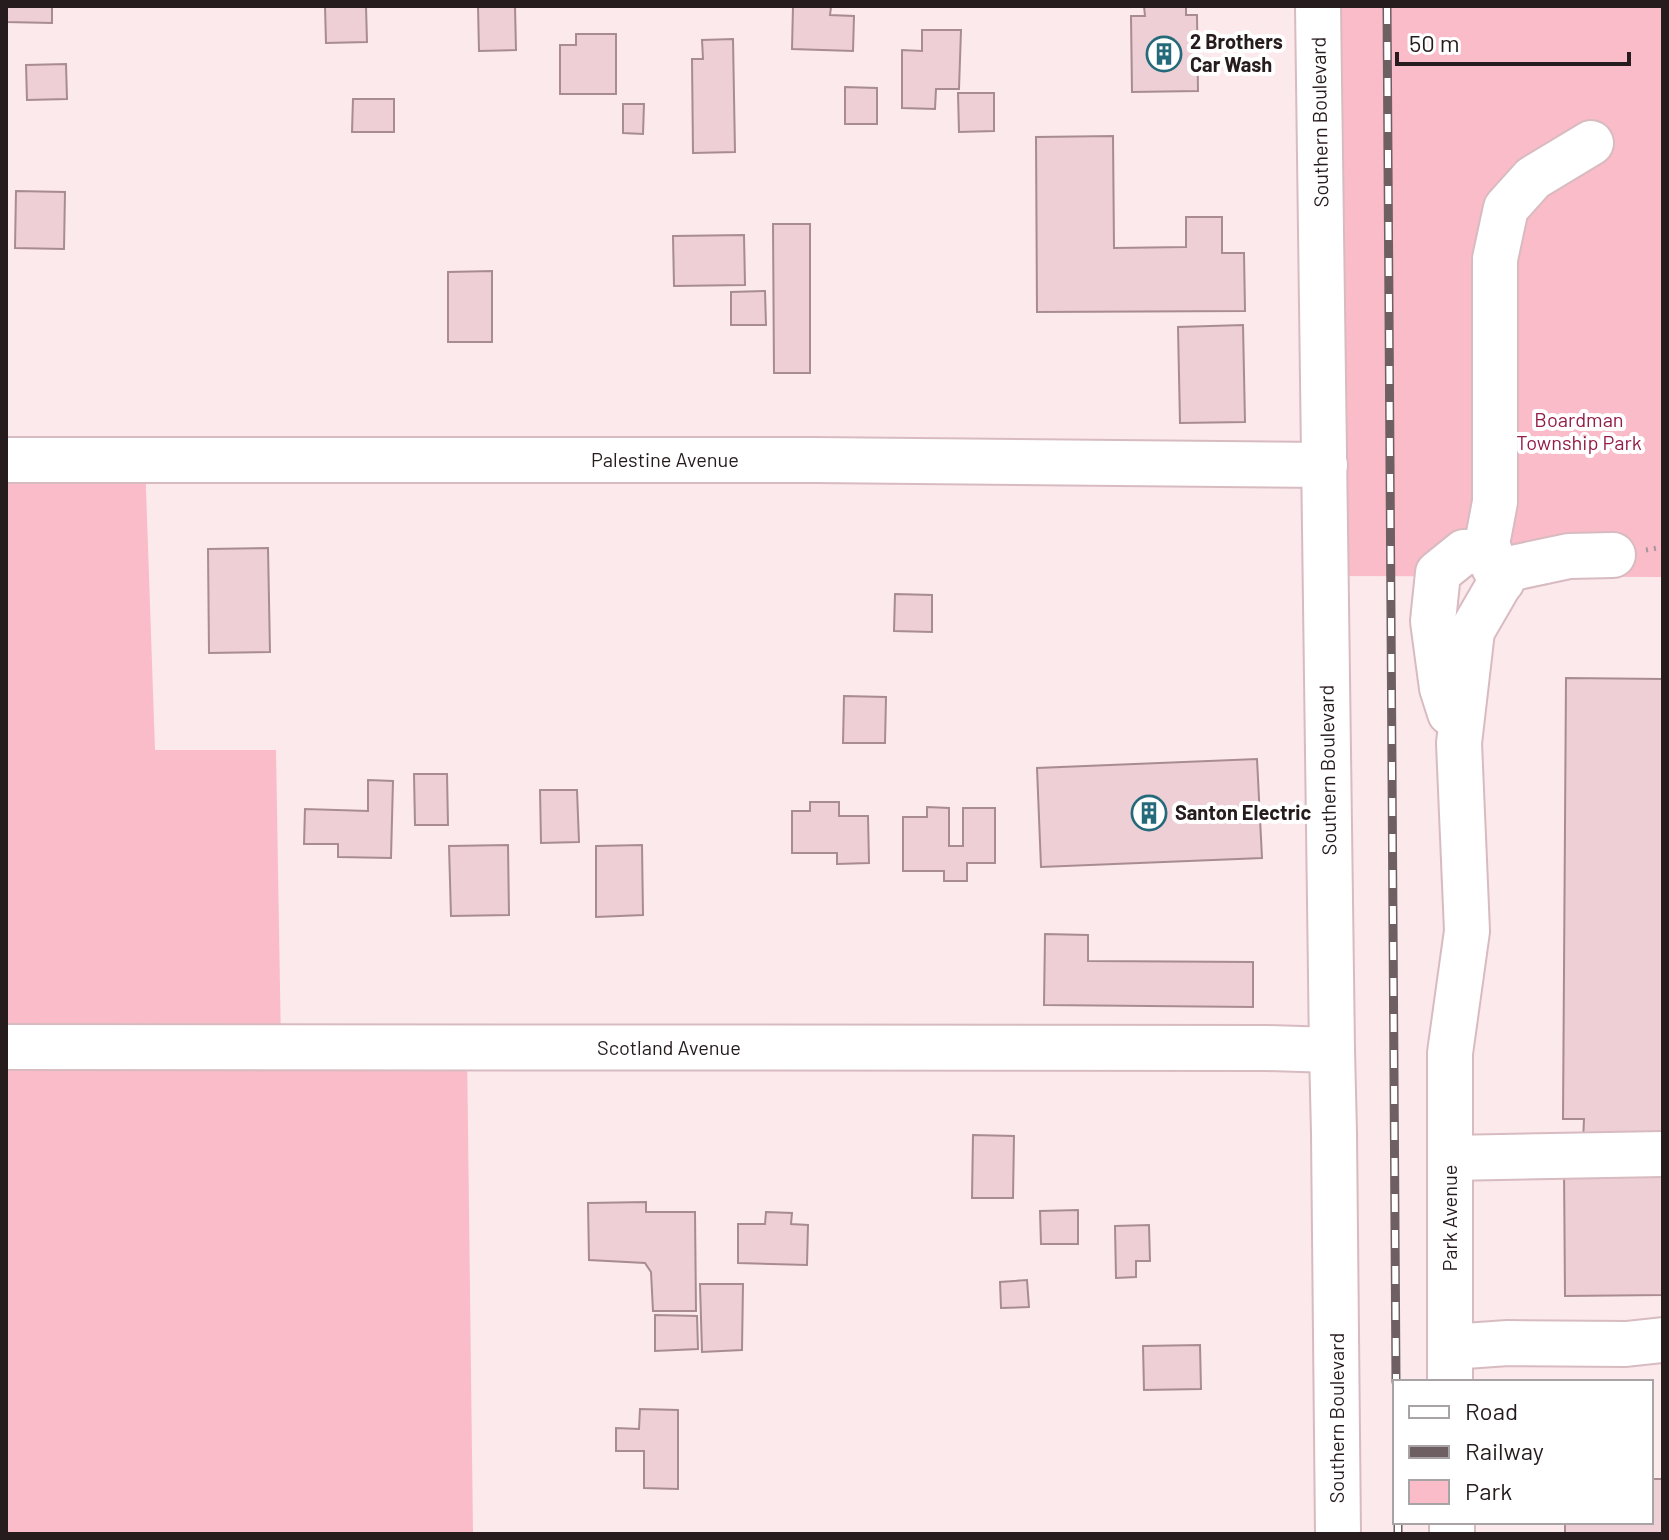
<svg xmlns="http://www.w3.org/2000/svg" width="1669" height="1540" viewBox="0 0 1669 1540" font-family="Barlow,sans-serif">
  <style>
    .green { fill: #fabcc8 }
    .building { fill: #edcfd5; stroke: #a88c91; stroke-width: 2 }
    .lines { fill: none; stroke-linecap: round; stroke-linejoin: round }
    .minor-casing { stroke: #d8bbc0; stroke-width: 48 }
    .path { stroke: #a59598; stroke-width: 5; stroke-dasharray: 2 6; stroke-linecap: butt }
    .minor { stroke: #fff; stroke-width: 44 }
    .rail-casing { stroke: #6d5f62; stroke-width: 9 }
    .rail { stroke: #fff; stroke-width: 6; stroke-dasharray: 18; stroke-linecap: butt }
    .labels { text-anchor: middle; stroke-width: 8; stroke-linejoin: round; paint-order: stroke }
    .poi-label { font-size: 20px; font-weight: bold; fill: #261b1d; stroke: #fff; text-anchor: start }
    .street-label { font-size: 20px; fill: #261b1d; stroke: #fff }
    .park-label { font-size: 20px; fill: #931d47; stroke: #fff }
  </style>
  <rect width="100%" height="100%" fill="#fbe9ec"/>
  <g class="green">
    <path d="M1318,6H1663V577L1326,576Z"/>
    <path d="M6,460H145L155,750H276L281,1047L467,1048L473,1534H6Z"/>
  </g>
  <g class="building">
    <path d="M6,6H52V23L6,22Z"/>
    <path d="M325,6H366L367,42L326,43Z"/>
    <path d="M478,6H515L516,50L479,51Z"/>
    <path d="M793,6L831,7L830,15L854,16L853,51L792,49Z"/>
    <path d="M1144,6H1186V15H1197L1198,91L1132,92L1131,16H1145Z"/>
    <path d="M922,30H961L959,89H936L935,109L902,108V50L922,51Z"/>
    <path d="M576,34H616V94H560V45H576Z"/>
    <path d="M733,39L735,152L693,153L692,59H703L702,40Z"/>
    <path d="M66,64L67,99L27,100L26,65Z"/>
    <path d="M845,87L877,88V124H845Z"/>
    <path d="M958,93H994V131L959,132Z"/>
    <path d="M353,99H394V132H352Z"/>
    <path d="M623,104H644L643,134L623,133Z"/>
    <path d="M1113,136L1114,248L1186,247V217H1222V253H1244L1245,311L1037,312L1036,137Z"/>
    <path d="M16,191L65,192L64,249L15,248Z"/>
    <path d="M773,224H810V373H774Z"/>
    <path d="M744,235L745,285L674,286L673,236Z"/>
    <path d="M492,271V342H448V272Z"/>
    <path d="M765,291L766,325H731V292Z"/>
    <path d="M1243,325L1245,422L1180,423L1178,327Z"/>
    <path d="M268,548L270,652L209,653L208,549Z"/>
    <path d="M895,594L932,595V632L894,631Z"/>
    <path d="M1566,678L1663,679V1135L1583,1142L1584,1119H1563Z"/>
    <path d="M844,696L886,697L885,743H843Z"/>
    <path d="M1257,759L1262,858L1041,867L1037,768Z"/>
    <path d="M414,774H447L448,825H415Z"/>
    <path d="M368,780L393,781L391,858L338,857V844H304L305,809L368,811Z"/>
    <path d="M540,790H577L579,842L541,843Z"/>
    <path d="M810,802H839V816H868L869,863L837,864V853H792V811H810Z"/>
    <path d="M927,807L949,808V846H963V808H995V863H967V881H944V871H903V817H927Z"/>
    <path d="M508,845L509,915L451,916L449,846Z"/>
    <path d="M642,845L643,915L596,917V846Z"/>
    <path d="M1045,934L1088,935V961L1253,962V1007L1044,1005Z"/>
    <path d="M973,1135L1014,1136L1013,1198H972Z"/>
    <path d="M1663,1167V1295L1565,1296L1564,1168Z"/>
    <path d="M646,1202V1212H695L696,1311H653L651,1272L645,1263L589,1260L588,1203Z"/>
    <path d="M1078,1210V1244H1041L1040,1211Z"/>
    <path d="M766,1212L792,1213L791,1224L808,1225L807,1265L738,1263V1224H765Z"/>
    <path d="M1149,1225L1150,1261H1136V1277L1116,1278L1115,1226Z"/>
    <path d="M1027,1280L1029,1307L1001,1308L1000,1282Z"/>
    <path d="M700,1284H743L742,1350L702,1352Z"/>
    <path d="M655,1315L697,1316L698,1349L655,1351Z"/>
    <path d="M1200,1345L1201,1389L1144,1390L1143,1346Z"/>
    <path d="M640,1409L678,1410V1489L644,1488V1451H616V1428L639,1429Z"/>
    <path d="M1651,1479H1663V1534L1565,1533V1522H1651Z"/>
  </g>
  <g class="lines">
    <g class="minor-casing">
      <g id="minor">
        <path d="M1318,6L1332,1050L1334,1133L1338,1534"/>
        <path d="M6,460H815L1325,465"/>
        <path d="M1502,581L1494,567L1487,544L1495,502V259L1506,208L1533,178L1591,143"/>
        <path d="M1450,713L1442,688L1433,621L1438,573L1464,552H1490"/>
        <path d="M6,1047L1267,1048L1332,1050"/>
        <path d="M1450,1158L1663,1154"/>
        <path d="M1450,1347L1508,1343L1626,1344L1663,1340"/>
        <path d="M1450,1382V1053L1467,931L1459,743L1472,631L1508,569L1569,556L1613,555"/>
        <path d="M1452,1522V1534"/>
      </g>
    </g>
    <path class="path" d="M1646,550L1663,547"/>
    <use href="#minor" class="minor"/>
    <g class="rail-casing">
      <g id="rail">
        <path d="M1387,6L1396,1382"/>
        <path d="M1398,1522V1534"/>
      </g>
    </g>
    <use href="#rail" class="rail"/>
  </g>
  <defs>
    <g id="building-ring" transform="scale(1.8)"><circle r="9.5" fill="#fff" stroke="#256a7a" stroke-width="1.5"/><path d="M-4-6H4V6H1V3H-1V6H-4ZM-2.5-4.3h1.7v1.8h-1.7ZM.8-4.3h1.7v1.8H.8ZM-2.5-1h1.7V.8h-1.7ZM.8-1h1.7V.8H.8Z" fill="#256a7a"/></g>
  </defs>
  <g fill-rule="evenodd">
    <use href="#building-ring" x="1164" y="54"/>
    <use href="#building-ring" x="1149" y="813"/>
  </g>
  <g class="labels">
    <g class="poi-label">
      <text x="1190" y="49">2 Brothers<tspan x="1190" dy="23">Car Wash</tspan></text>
      <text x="1175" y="820">Santon Electric</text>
    </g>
    <g class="street-label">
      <text transform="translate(1320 122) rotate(-91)" y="7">Southern Boulevard</text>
      <text x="665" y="467">Palestine Avenue</text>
      <text transform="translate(1328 770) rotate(-91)" y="7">Southern Boulevard</text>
      <text x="669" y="1055">Scotland Avenue</text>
      <text transform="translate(1450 1218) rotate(-90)" y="7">Park Avenue</text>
      <text transform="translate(1337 1418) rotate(-90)" y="7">Southern Boulevard</text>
    </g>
    <g class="park-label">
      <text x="1579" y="427">Boardman<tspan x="1579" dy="23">Township Park</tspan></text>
    </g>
  </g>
  <rect width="1669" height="1540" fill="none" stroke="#261b1d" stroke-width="16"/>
  <rect x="1393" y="1380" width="260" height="144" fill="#ffffff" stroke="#a8a4a5" stroke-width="2"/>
  <rect x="1409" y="1406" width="40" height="12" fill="#ffffff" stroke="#a8a4a5" stroke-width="2"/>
  <text x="1465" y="1420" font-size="24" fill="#261b1d">Road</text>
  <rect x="1409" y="1446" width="40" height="12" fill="#6d5f62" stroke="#a8a4a5" stroke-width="2"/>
  <text x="1465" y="1460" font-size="24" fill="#261b1d">Railway</text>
  <rect x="1409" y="1480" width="40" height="24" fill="#fabcc8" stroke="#a8a4a5" stroke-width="2"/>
  <text x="1465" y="1500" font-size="24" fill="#261b1d">Park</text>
  <path d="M1397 52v12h232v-12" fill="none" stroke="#261b1d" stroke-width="4"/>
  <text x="1409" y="52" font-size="24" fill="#261b1d" stroke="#ffffff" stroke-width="6" paint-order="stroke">50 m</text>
</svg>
